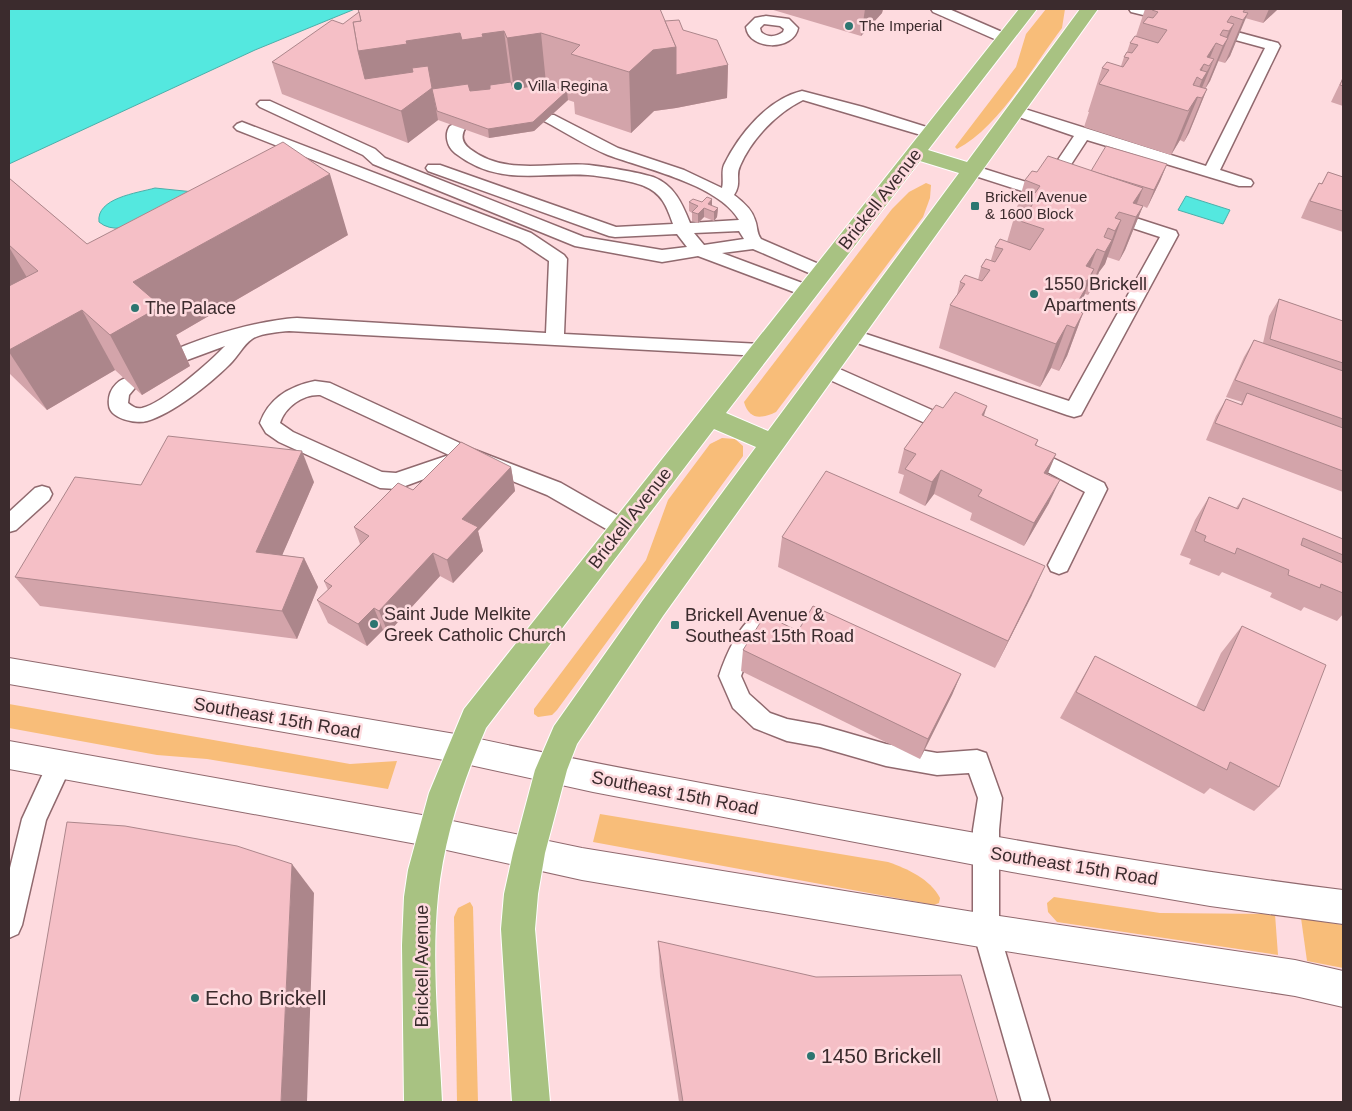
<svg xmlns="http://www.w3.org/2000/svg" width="1352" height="1111" viewBox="0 0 1352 1111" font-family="Helvetica,sans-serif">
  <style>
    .green { fill: #f8bd79 }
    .water { fill: #54e8df; stroke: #4cafaa }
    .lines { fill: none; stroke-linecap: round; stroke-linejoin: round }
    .service-casing { stroke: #90696e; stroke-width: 3 }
    .minor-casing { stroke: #90696e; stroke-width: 2 }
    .tertiary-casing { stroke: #90696e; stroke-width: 2 }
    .primary-casing { stroke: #fff; stroke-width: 2 }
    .service { fill: #fff; fill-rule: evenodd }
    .minor { fill: #fff; fill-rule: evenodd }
    .tertiary { fill: #fff; fill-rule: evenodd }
    .primary { fill: #a8c282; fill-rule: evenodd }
    .wall { fill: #d3a4aa }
    .shaded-wall { fill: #ac868b }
    .building { fill: #f5bfc6; stroke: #ac868b }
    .poi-dot { fill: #2c7570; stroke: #fedbdf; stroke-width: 2 }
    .labels { text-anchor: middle; stroke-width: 5; stroke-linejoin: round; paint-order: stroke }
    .far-poi-label { font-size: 15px; fill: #3b2b2d; stroke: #fedbdf; text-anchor: start }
    .street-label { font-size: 18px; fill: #3b2b2d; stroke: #fedbdf }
    .poi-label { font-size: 18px; fill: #3b2b2d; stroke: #fedbdf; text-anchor: start }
    .near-poi-label { font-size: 21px; fill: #3b2b2d; stroke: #fedbdf; text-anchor: start }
  </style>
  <rect width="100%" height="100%" fill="#fedbdf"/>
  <g class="green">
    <path d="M1046,9H1065L1062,28C1034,65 998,128 957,149L955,147L1016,67L1026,34Z"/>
    <path d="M926,183L931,185L930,198L923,217L776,412C761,419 749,420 744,402L892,209L909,192Z"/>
    <path d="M722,438L735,439L743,446V456L557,710L552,715L538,717L534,714V709L646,560L668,500L710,444Z"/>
    <path d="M9,704L350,764L397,761L388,789L207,759L157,755L9,728Z"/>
    <path d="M600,814L888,862C908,869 930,879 940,898L939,903L934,905L593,842Z"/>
    <path d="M1054,897L1160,913L1275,914L1278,955L1057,922L1048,912L1047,903Z"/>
    <path d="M470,902L473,907L478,1102H457L454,917L458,908Z"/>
    <path d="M1301,918L1343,925V968L1307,961Z"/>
  </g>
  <g class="water">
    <path d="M9,9H355L255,50L9,164Z"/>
    <path d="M155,188L194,192C171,205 124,243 99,222C96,198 137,193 155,188Z"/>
    <path d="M1186,196L1230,210L1223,224L1178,210Z"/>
  </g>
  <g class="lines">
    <g class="service-casing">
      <g id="service">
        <path d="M931,9H949L1009,35L1011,38L1009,41H999L933,12Z"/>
        <path d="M1129,9H1152L1177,15L1179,18L1172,22L1131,12Z"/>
        <path d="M766,16L789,19L798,28C794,51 749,51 746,27L755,18ZM764,24L780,26L784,29L783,32C776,37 768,38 761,32L760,28Z"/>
        <path d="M1211,25L1278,43L1280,46L1220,170L1251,180L1253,183L1251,186H1239L1087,140L1055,189L1050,190L1056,191L1058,195L1056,199L1050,200L966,173L964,170L966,167L972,165L1042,187L1041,185L1074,136L1010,114L1007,111L1010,108L1015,106L1206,166L1265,48L1206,32L1204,29Z"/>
        <path d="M802,91L863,107L936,130L939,133L936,136L931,138L803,100C777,113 752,138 740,166C735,176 742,183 734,195C742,201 752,209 755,220C758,227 756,232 761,239L828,268L831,272L828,276L822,278L816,276L753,249L722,253L813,287L816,291L813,295L807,297L698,256L662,262L575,246L373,164L363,155L260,107L257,104L260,101H270L375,149L385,158L584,237L662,250L687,247L677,234L615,237L609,236L428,171L426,168L428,165H440L616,227L673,224C667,207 662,193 644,186C633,181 600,176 588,175C538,172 499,187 455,153C447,147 444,134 450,126L458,122L463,124L466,127C460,136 462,143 470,149C505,176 548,162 589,165C605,167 637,172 653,177C674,185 682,203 690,223L739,220C718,184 645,169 608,155C586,146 565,132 544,121L541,118L544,115H554L618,148L684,170L722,188C724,181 721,172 724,165C739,134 768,99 802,91ZM739,231L744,239L704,245L694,233Z"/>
        <path d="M242,122L531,233L564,255L567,259L564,334L761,344L768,345L770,350L768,355L761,356L289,331C279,332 261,333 252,339C243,345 237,358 229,365C210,384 172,414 147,421C136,424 110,419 109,405C107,389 121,374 137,378L139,383L129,395L128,403C133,407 136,409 142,408C162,404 211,361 225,346L179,363L172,361L170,356L172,351C205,336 261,320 297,318L546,333L549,261L519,241L237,130L234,127L237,124Z"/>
        <path d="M1108,209L1176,231L1178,235L1081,415L1074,417L1067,415L926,366L845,339L842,335L845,331L851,329L857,331L1069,401L1160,237L1102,218L1100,214L1102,210Z"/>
        <path d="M826,363L950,418L953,423L950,428L943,430L936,428L819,375L817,370L819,365Z"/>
        <path d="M315,381L330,383L475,450L561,483L629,522L632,528L629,534L622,536L615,534L547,495L468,463L397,489L380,488L279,442L266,433L260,423C269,398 290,386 315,381ZM320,395L449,455L396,473L382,472L293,432L280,423C285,407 303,394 320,395Z"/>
        <path d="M1026,445L1104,483L1107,489L1067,571L1059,574L1051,571L1048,565L1085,492L1019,457L1016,452L1019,447Z"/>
        <path d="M42,486L49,488L52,494L49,500L16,530L9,532V512L35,488Z"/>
        <path d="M760,613L768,615L771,622L747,660L741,676L749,694L770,713L787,719L820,725L886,744L937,753L977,750L986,753L1002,798L999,830V931L1050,1102H1022L973,931V830L978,798L969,773L937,775L886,766L820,747L787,741L754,728L733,708L719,676C725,657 741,619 760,613Z"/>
        <path d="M60,753L69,756L72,764L46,820L22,925L18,934L9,938V872L22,819L51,756Z"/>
      </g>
    </g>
    <g class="minor-casing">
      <g id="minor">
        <path d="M9,658L461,735L472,739L476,749L472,759L461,763L9,684Z"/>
        <path d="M9,741L433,817L444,821L449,832L444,843L433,847L9,769Z"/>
      </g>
    </g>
    <g class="tertiary-casing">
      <g id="tertiary">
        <path d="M461,735C578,761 696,782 814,804C990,836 1166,868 1343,890V924L1210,906L1012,872L593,792L461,763L450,759L446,749L450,739Z"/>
        <path d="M433,817L582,848L986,914L1295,960L1343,971V1007L1295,996L986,948L582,880L433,847L422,843L417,832L422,821Z"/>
      </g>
    </g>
    <g class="primary-casing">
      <path id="primary" d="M1019,9H1037L928,150L967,162L1080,9H1098L663,616L577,744L567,770L545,853L538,894L535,929L550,1102H512L501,929L504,894L513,853L535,770L554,726L643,600L756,447L714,429L486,728C463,781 444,837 438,896C431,964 439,1034 442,1102H404L402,945L404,897L408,870L429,793L464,709ZM920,161L959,173L768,431L726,413Z"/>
    </g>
    <use href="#service" class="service"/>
    <use href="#minor" class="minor"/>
    <use href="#tertiary" class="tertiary"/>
    <use href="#primary" class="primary"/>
  </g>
  <g class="wall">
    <path d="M770,9H883L882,13L861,36Z"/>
    <path d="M1145,9H1278L1263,23L1245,18L1230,56L1225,63L1218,61L1210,81L1205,89H1207L1189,133L1184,142L1180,140L1171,155L1084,127L1089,112H1088L1102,68L1121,66L1124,57L1127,52L1130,43L1136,36Z"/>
    <path d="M665,21L683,30L728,65L727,98L676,108L654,111L631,133L575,114L574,102L568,100L534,131L489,138L438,120L408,143L282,94L272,62L343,24Z"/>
    <path d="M1343,77V106L1331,102Z"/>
    <path d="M1167,164L1160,181L1147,208L1143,206L1125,250L1119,261L1107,257L1105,264L1099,272L1095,283L1088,295L1085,294L1078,311L1083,313L1067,356L1059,371L1051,368L1040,387L939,348L950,305L957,295L960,282L978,280L981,267L991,260L995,247L1007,242L1025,180L1037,172L1091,171Z"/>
    <path d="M1328,172L1343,177V232L1301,218L1309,200L1319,183H1322Z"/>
    <path d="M9,178L87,244L348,235L176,335L190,366L142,395L115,370L47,410L9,373Z"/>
    <path d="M689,202L712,206L718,208L717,217L714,221L704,217L698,223L692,221V213L689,211Z"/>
    <path d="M1279,299L1343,321V492L1206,440L1216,416L1226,399L1240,405L1242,402L1226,397L1244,357L1254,340L1263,343L1269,316Z"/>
    <path d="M943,408L984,416L1038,440L1036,446L1056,454L1047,474L1049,503L1024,546L970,520L972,513L934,494L925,506L899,493L904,475L898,473L904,449Z"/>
    <path d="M511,467L515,491L478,531L483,551L453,583L440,576L388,633L383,630L367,646L328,623L317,600L328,590L324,581L360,544L354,527L413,490Z"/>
    <path d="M314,482L282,555L304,558L318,587L297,639L40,606L15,577L141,485Z"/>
    <path d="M1209,497L1236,508L1243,498L1343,539V614L1337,621L1304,607L1301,611L1270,597L1272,593L1222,572L1219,576L1189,564L1191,559L1180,555L1195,520Z"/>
    <path d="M782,537L1032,595L995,668L778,567Z"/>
    <path d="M1242,626L1279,787L1254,811L1210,788L1204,794L1060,718L1079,684L1095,656L1196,707L1221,653Z"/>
    <path d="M798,631L961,674L952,695L920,759L741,671L743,650Z"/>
    <path d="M658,941L998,1102H679L660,976Z"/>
  </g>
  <g class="shaded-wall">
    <path d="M865,9H883L882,13L861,36Z"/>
    <path d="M1269,9H1278L1263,23Z"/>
    <path d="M1248,13L1230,56L1225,63L1243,20Z"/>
    <path d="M485,24L541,33L547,93L515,98L507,38L504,31L512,91L471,100L460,33L470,93L434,98L438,120L408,143L401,111L370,99L358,51L420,27Z"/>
    <path d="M1234,24L1210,81L1205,89L1229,31Z"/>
    <path d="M628,33L676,47L728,65L727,98L676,108L654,111L631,133Z"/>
    <path d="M1216,43L1207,65L1204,64L1199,78L1197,77L1184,110L1193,85L1207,57Z"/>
    <path d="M1214,59L1180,140L1171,155L1202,80Z"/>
    <path d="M1207,89L1189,133L1184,142L1202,98Z"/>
    <path d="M567,91L568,100L534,131L489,138L488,129Z"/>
    <path d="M1167,164L1160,181L1147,208L1154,190Z"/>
    <path d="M330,174L348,235L176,335L190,366L142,395L110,335L133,282Z"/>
    <path d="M1143,188L1132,216L1133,203Z"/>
    <path d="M712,199V208L708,204Z"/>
    <path d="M1143,206L1125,250L1119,261L1136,217Z"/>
    <path d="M704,208V217L698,223V214Z"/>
    <path d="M718,208L717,217L714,221V212Z"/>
    <path d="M1121,220L1105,264L1099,272L1095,283L1088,295L1105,252L1111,242L1115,231Z"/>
    <path d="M9,247L42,303L9,297Z"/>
    <path d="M1097,249L1085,281L1086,266Z"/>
    <path d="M1094,269L1078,312L1069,326L1077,303L1081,296L1087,281Z"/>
    <path d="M82,310L115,370L47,410L9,352V350Z"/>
    <path d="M1083,313L1067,356L1059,371L1075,328Z"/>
    <path d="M1067,325L1051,368L1040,387L1056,344Z"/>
    <path d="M987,406L979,431L982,415Z"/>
    <path d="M302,451L314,482L271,581L256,552Z"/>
    <path d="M1056,454L1046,478L1044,473Z"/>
    <path d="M511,467L515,491L478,531L483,551L453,583L447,560L462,519Z"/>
    <path d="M941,470L934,494L925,506L932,482Z"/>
    <path d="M1060,480L1049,503L1024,546L1034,523Z"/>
    <path d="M433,553L440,576L388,633L379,611Z"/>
    <path d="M304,558L318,587L297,639L282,611Z"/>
    <path d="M1045,566L1032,595L995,668L1008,641Z"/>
    <path d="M374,608L383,630L367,646L358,624Z"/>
    <path d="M961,674L952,695L920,759L928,739Z"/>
    <path d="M292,864L314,893L307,1102H281Z"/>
  </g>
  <g class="building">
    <path d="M358,9H660L676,47L653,50L629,72L571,54L580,45L541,33L507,38L504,31L482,34L483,37L462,40L460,33L406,41L407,44L358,51L353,22L361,21Z"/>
    <path d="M1153,9H1245L1243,12L1248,13L1243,20L1231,16L1227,22L1234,24L1229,31L1223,30L1220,35L1228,38L1223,46L1216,43L1207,57L1214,59L1209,66L1204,64L1200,70L1207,72L1202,80L1197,77L1193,85L1207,89L1202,98L1197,97L1188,111L1099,84L1109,70L1102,68L1107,62L1123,67L1129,58L1124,57L1127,52L1132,53L1138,45L1130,43L1135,36L1158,43L1167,30L1143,23L1148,17L1153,18L1158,12L1152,10Z"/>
    <path d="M359,12L361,21L353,22L358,51L365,79L413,72L412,68L428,66L432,88L401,111L272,62L332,20L343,24Z"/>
    <path d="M679,20L683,30L717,40L728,65L676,75V47L665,21Z"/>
    <path d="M1343,78V86L1340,85Z"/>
    <path d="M511,82L513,89L546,84L567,91L533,122L488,129L437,111L432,89L468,84L470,91L490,89V85Z"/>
    <path d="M283,142L330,174L133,282L161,306L110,335L82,310L9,350V286L38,271L9,245V178L87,244Z"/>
    <path d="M1106,146L1167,164L1154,190L1091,171Z"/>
    <path d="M1048,156L1143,188L1133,203L1143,206L1136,217L1119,212L1115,218L1121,220L1115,231L1108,228L1104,237L1112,240L1105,252L1097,249L1086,266L1094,269L1087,281L1081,280L1078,286L1086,288L1077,303L1070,301L1066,307L1083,313L1075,328L1067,325L1056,344L950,305L965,284L960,282L965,275L982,281L990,270L981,267L986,259L995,262L1003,249L995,247L1000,239L1030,250L1044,229L1014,219L1019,211L1027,213L1034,202L1025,199L1030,191L1035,193L1040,186L1025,180L1032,171L1037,172Z"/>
    <path d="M1328,172L1343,177V211L1310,201L1319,183L1322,184Z"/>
    <path d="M707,197L712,199L708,204L718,208L714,212L704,208L698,214L692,212L698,206L689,202L693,199L702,202Z"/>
    <path d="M1279,299L1343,321V363L1270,339Z"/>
    <path d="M1254,340L1343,371V419L1235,380Z"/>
    <path d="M955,392L987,406L982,415L1038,440L1035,445L1056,454L1044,473L1060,480L1034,523L978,496L982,490L941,470L932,482L905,469L916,454L904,449L936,405L943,408Z"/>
    <path d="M1247,393L1343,428V471L1215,423L1226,399L1242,405Z"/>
    <path d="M168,436L302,451L256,552L304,558L282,611L15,577L75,477L141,485Z"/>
    <path d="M461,442L511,467L462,519L478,527L447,560L433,553L379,611L374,608L358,624L317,600L332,586L324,581L369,536L354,527L398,483L413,490Z"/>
    <path d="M826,471L1045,566L1008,641L782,537Z"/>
    <path d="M1209,497L1238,509L1243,498L1343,539V555L1303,538L1301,545L1343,563V593L1321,584L1320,588L1288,575L1289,570L1237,548L1235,554L1204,541L1206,536L1195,531Z"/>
    <path d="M813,606L961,674L928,739L743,650L765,615L798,631Z"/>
    <path d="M1242,626L1326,665L1279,787L1230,762L1227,770L1076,692L1095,656L1204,711Z"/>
    <path d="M67,822L125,826L237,846L292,864L281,1102H19Z"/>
    <path d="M658,941L816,977L961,975L998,1102H683Z"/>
  </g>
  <g class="poi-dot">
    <circle cx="849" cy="26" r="5"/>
    <circle cx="518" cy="86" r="5"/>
    <rect x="970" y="201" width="10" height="10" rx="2.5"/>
    <circle cx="1034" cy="294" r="5"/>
    <circle cx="135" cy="308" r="5"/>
    <circle cx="374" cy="624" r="5"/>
    <rect x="670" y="620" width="10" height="10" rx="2.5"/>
    <circle cx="195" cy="998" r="5"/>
    <circle cx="811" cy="1056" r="5"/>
  </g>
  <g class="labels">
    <g class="far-poi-label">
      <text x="859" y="31">The Imperial</text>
      <text x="528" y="91">Villa Regina</text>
      <text x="985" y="202">Brickell Avenue<tspan x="985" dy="17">&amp; 1600 Block</tspan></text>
    </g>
    <g class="street-label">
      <text transform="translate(880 199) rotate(-52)" y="6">Brickell Avenue</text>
      <text transform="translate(630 518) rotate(-52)" y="6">Brickell Avenue</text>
      <text transform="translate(277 718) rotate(10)" y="6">Southeast 15th Road</text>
      <text transform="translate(675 793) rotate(11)" y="6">Southeast 15th Road</text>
      <text transform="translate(1074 866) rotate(9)" y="6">Southeast 15th Road</text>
      <text transform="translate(422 966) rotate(-90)" y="6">Brickell Avenue</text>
    </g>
    <g class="poi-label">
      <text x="1044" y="290">1550 Brickell<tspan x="1044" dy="21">Apartments</tspan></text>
      <text x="145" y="314">The Palace</text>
      <text x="384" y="620">Saint Jude Melkite<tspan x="384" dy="21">Greek Catholic Church</tspan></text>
      <text x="685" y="621">Brickell Avenue &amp;<tspan x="685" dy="21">Southeast 15th Road</tspan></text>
    </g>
    <g class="near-poi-label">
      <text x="205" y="1005">Echo Brickell</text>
      <text x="821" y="1063">1450 Brickell</text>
    </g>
  </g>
  <rect width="1352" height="1111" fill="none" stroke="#3b2b2d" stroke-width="20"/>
</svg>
